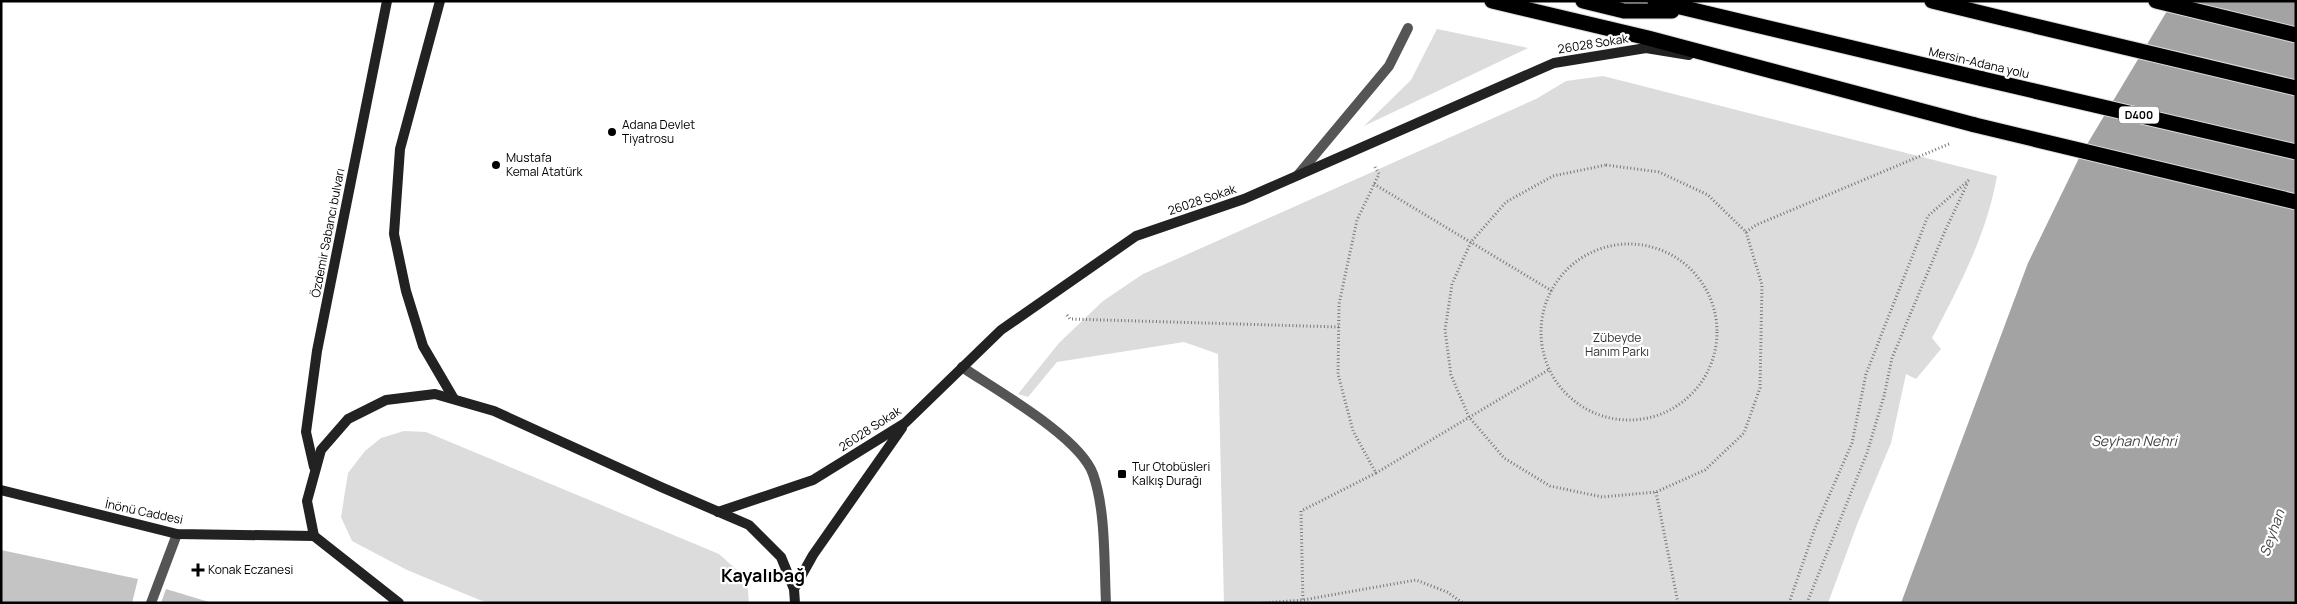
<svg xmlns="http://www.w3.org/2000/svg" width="2297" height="604" viewBox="0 0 2297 604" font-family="Manrope,sans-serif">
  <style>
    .green { fill: #dcdcdc }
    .water { fill: #a3a3a3 }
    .building { fill: #c4c4c4 }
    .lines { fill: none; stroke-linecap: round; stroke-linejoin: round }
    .highway-casing { stroke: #dbdbdb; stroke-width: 17 }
    .path { stroke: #777; stroke-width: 3; stroke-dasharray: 1 2.5; stroke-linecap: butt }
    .lane { stroke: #555; stroke-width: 10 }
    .street { stroke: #555; stroke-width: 10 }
    .secondary { stroke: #222; stroke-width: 10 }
    .highway { stroke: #000; stroke-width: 15 }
    .highway-bridge-casing { stroke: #dbdbdb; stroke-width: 17; stroke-linecap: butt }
    .highway-bridge { stroke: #000; stroke-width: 15 }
    .poi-dot { fill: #000; stroke: #fff; stroke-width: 2 }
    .labels { text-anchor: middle; stroke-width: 4.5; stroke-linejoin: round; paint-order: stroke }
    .shield { fill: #fff; stroke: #4c4c4c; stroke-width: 1 }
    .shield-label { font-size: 11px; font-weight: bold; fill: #000 }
    .street-label { font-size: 12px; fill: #000; stroke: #fff }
    .poi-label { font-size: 12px; fill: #000; stroke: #fff; text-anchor: start }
    .park-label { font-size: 12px; fill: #333; stroke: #fff }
    .water-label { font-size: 14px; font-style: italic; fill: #444; stroke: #fff }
    .district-label { font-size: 18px; font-weight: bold; fill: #000; stroke: #fff }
  </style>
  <rect width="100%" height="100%" fill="#fff"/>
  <g class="green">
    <path d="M1437,29L1528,48L1364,126L1411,80Z"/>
    <path d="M1603,76L1997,176C1987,234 1959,287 1932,338L1941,349L1916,379L1906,374L1891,443L1858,522L1828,603H1224L1218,354L1184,342L1057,362L1028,397L1018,394L1059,343L1103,301L1143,274L1536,99L1566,81Z"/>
    <path d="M404,431L426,432L719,554L747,579L749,603H487L407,570L352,541L341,517L348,473L365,451L381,438Z"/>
  </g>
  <path class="water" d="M2173,1H2296V603H1901L2028,263L2080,156Z"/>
  <g class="building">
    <path d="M1,550L138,579L132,603H1Z"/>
    <path d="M166,589L209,602V603H161Z"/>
  </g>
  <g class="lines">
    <g class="highway-casing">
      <g id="highway">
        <path d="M1492,1L1648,38L1975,125"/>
        <path d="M1583,1L1624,11H1672"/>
        <path d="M1655,1L1983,79"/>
        <path d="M1932,1L2006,19"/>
        <path d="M2156,1L2296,35"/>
      </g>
    </g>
    <g class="path">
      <path d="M1606,165L1659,172L1708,195L1746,232L1762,285L1760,388L1744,433L1705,470L1656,492L1602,497L1550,486L1504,458L1469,417L1451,375L1445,330L1452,284L1471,242L1506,202L1553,176Z"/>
      <path d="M1374,184L1552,291"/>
      <path d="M1746,232L1756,225L1949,144"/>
      <circle cx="1629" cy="332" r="88"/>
      <path d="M1067,315L1070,319L1339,327"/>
      <path d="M1376,473L1550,369"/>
      <path d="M1656,492L1678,603"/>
      <path d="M1262,603L1303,600L1416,580L1447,592L1463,603"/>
      <path d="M1303,603L1301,511L1376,473L1353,431L1338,374L1339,304L1357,220L1379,174L1374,165"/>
      <path d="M1789,603L1815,528L1852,443L1866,374L1928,216L1969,180"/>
      <path d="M1807,603L1867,453L1884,396L1892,358L1945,231L1968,182"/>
    </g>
    <g class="lane">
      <path d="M1298,175L1389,66L1408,28"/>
      <path d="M962,367C996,390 1080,437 1093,474C1106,510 1104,564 1106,603"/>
    </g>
    <path class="street" d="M151,603L177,534"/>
    <g class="secondary">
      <path d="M440,1L400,149L394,234L406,291L423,346L454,399"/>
      <path d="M314,467L306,432L317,351L387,1"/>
      <path d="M1,490L177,534L314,536"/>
      <path d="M718,512L813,480L905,423L1001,330L1136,236L1244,199L1554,63L1646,48L1689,55"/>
      <path d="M794,589L813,555L902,428"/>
      <path d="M399,603L314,536L307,501L321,450L348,419L386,400L435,394L494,411L661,487L749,525L781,557L794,589L795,603"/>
    </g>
    <use href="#highway" class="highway"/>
    <g class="highway-bridge-casing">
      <g id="highway-bridge">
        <path d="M2006,19L2296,88"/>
        <path d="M1983,79L2296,152"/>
        <path d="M1975,125L2296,202"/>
      </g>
    </g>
    <use href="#highway-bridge" class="highway-bridge"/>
  </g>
  <g class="poi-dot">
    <circle cx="612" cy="132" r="5"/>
    <circle cx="496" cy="165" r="5"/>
    <rect x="1117" y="469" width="10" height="10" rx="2.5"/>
    <path d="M195.5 562.5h5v5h5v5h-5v5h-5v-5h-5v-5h5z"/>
  </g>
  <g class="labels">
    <rect class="shield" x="2119" y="106.5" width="40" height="17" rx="4"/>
    <g class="shield-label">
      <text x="2139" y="119">D400</text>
    </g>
    <g class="street-label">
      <text transform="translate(1593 44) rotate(-9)" y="4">26028 Sokak</text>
      <text transform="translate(1979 63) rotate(13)" y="4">Mersin-Adana yolu</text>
      <text transform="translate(1202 200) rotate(-19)" y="4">26028 Sokak</text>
      <text transform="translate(328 233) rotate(-79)" y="4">Özdemir Sabancı bulvarı</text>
      <text transform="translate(870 429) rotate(-33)" y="4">26028 Sokak</text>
      <text transform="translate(144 512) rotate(12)" y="4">İnönü Caddesi</text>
    </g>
    <g class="poi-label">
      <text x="622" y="129">Adana Devlet<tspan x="622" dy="14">Tiyatrosu</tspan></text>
      <text x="506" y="162">Mustafa<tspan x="506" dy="14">Kemal Atatürk</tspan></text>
      <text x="1132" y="471">Tur Otobüsleri<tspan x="1132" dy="14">Kalkış Durağı</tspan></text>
      <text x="208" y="574">Konak Eczanesi</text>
    </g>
    <g class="park-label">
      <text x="1617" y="342">Zübeyde<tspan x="1617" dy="14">Hanım Parkı</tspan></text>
    </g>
    <g class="water-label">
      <text x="2134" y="446">Seyhan Nehri</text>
      <text transform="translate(2272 533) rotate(-71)" y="5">Seyhan</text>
    </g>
    <g class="district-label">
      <text x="763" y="582">Kayalıbağ</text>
    </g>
  </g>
  <rect width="2297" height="604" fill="none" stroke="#000000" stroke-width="5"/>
</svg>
